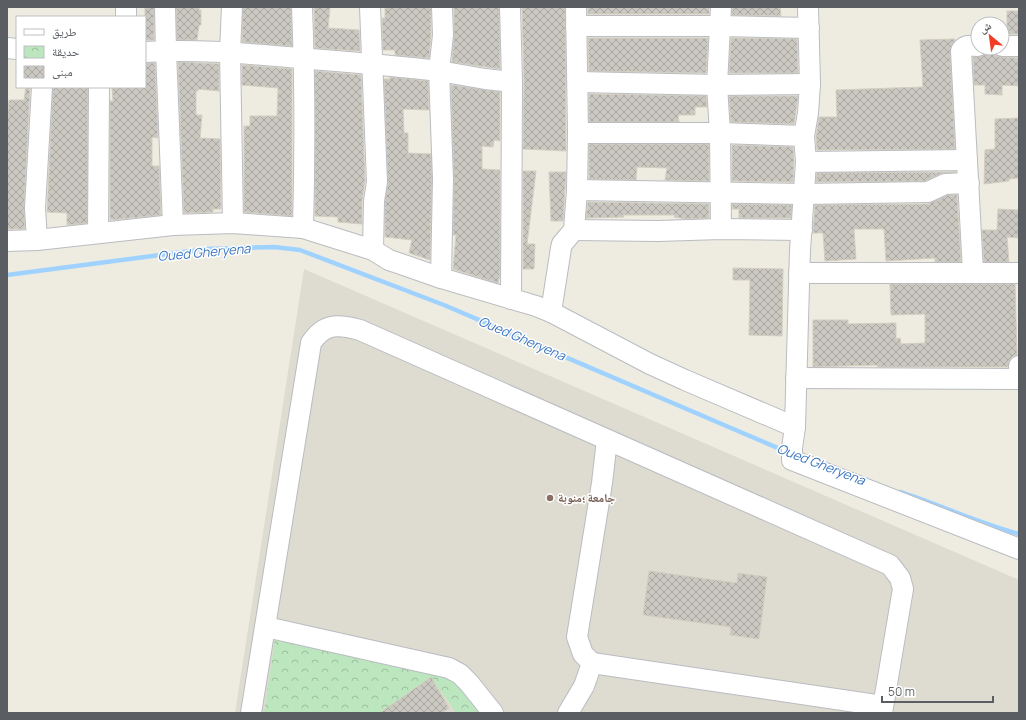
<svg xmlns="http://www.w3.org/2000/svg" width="1026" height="720" viewBox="0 0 1026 720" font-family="Manrope,'Noto Naskh Arabic',sans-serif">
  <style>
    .education { fill: #dedbd0 }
    .park { fill: url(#park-crowns) }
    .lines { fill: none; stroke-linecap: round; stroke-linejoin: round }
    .stream { stroke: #a0d2ff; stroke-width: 4.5 }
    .building { fill: url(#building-cross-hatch); stroke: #d3cec0 }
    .minor-casing { stroke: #b9bcc1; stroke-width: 22 }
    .minor { stroke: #fff; stroke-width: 20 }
    .education-dot { fill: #8d6e63; stroke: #fff; stroke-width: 1.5 }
    .labels { text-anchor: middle; stroke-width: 3; stroke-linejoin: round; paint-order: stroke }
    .education-label { font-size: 12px; font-weight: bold; fill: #785e54; stroke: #fff; text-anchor: start }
    .water-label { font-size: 13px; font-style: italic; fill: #3a76c0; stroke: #fff }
  </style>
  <defs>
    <pattern id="park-crowns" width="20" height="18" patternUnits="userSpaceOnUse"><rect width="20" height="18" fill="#bce7be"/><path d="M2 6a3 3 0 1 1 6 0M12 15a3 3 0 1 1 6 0" fill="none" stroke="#9cbe9e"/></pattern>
    <pattern id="building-cross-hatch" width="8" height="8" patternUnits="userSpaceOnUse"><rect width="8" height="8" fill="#cbc8c1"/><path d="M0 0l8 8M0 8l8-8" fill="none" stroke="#a8a6a0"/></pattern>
  </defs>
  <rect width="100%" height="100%" fill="#eeece1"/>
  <path class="education" d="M304,269L1019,580V713H235Z"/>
  <path class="park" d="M275,638L453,674L492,713H453L455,711L431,678L380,713H264Z"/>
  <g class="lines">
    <g class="stream">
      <path d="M7,275L206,249L274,247L300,250L444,305L787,452"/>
      <path d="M900,492C940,505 978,523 1019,534"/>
    </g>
  </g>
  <g class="building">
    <rect x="145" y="7" width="9" height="33"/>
    <path d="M176,7H199V10H201V25H199L197,40H177Z"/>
    <path d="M243,7H291L292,46L242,42Z"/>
    <path d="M314,7H330L328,28L359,30L360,51L315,48Z"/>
    <path d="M385,7H431V35L429,58L395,55V50H383L382,18H385Z"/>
    <path d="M454,7H499L500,69L452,62L454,36Z"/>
    <path d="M522,7H565L566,151L523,149L524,82Z"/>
    <rect x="588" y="7" width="121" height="7"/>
    <path d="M732,7H780L781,16L732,15Z"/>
    <rect x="1007" y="11" width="12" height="23"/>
    <path d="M588,38H708L706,73L589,71Z"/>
    <path d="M731,38L797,39L798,73H729Z"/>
    <path d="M955,39L950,52L955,149L817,150L816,137L819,117H837L836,90L923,87L920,40Z"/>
    <path d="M988,52H992L996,56L1002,57L1019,58V86L1002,85V95L985,94V85H974L973,57L983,56Z"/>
    <path d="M178,62L219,64V91L198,89V91H196V115H202L200,138L220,139L221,209H213V212L184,213Z"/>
    <path d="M145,63H155L158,138L152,137V166H159L161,215L110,220V101H113L112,87H145Z"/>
    <path d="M242,65L292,69V216L244,212V126H250V116H277L278,88L242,85Z"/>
    <path d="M315,71L361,75L365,181L362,201V224L338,222V217L315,216Z"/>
    <path d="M390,77L428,81L429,110L403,109L404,133H408V153L431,154L432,179L430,260L409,253L412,240L385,237V202L388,182L384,79H390Z"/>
    <path d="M451,85L500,92V141L494,140L493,147L482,146V169L500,170V274L498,283L453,269L456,235H453L454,179Z"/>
    <path d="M26,87H30L24,207L25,229H7V126L9,100H24Z"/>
    <path d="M53,87H88L87,223L67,225V213L47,212Z"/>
    <path d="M589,94L706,96L707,107H695V115H678L679,122H589Z"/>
    <path d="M729,96H798L794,124L731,122Z"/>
    <path d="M1018,118L1019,178L1009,179V181L984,184L985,150L995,149V119Z"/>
    <path d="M589,144H709V181L665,180L667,168L637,167L636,180L589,179Z"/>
    <path d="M732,145L793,147L794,162L793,182L732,181Z"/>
    <path d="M523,171H536L527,244H535L534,269H523Z"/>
    <path d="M549,172H566L563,221H551Z"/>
    <path d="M956,172L940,174L925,181L816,182L817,173Z"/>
    <path d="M948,195H957L961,262H935V258L886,261L884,229H854L856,259L825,261L823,233H813L815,205L928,204Z"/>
    <path d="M588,202L709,204V218L687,219L674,217L675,215H623L624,217L586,218Z"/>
    <path d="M732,204L792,205L791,218H739V209H732Z"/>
    <path d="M998,209L1019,210V238L1007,237L1009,262H984L982,230H997Z"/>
    <path d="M733,268L783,269L782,336L749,335L750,280H733Z"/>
    <path d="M890,284H1015L1017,355L1013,356L1009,360L1008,367H878L877,365L813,367V320H848V324L896,323V339L900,338L901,344L925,343V314L891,315Z"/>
    <path d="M649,571L737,583L738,573L767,577L759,639L730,635L731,627L643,615Z"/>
    <path d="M431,677L449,708L442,713H380Z"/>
  </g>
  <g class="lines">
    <g class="minor-casing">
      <g id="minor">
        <path d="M126,7V17"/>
        <path d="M165,7L166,51L173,225"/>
        <path d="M232,7L230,52L233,223"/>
        <path d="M302,7C305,81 305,154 303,228"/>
        <path d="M370,7L377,182L374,201L373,250"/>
        <path d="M510,7L512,82L511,299"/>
        <path d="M576,26H721L809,28"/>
        <path d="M1002,46H1019"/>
        <path d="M7,48L17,49"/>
        <path d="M145,52C193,49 240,53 288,57C338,61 389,65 439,71L443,35L442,7"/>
        <path d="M578,82L717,85L810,84"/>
        <path d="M578,133H720L804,136"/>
        <path d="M806,162L967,160"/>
        <path d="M577,190L803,194L928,192L945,184L969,183"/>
        <path d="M721,229L720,133L717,85L721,7"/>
        <path d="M574,230L658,231L721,229L802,230"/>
        <path d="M98,233L99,87"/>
        <path d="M37,240L35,208L42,87"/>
        <path d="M7,241L37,240L173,225L233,223L303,228L373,250L389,260L401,264L441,278L536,306L551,312L650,364L685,380L795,427L792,448V460L1019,549"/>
        <path d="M973,272L961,51C965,44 971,46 978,46"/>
        <path d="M799,273H1019"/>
        <path d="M441,278L443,179L439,71L485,79L512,82"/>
        <path d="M551,312L561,248L562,244L574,230L577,190L578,133L576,7"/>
        <path d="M796,378L1019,379V366"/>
        <path d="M795,427L800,250L806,162L804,136L808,113L810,84L808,7"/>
        <path d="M266,627L449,668L460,674L469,683L493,713"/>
        <path d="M592,663L883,706"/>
        <path d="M251,713L311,343C324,323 338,324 360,330L890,565L900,578L903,589L882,713"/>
        <path d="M568,713L584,686L592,663L583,654L577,637L602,483L607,440"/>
      </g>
    </g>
    <use href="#minor" class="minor"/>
  </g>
  <circle class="education-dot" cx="550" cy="498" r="4"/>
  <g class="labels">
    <g class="education-label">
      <text x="558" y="502">جامعة ؛منوبة</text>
    </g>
    <g class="water-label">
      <text transform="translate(204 252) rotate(-5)" y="5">Oued Gheryena</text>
      <text transform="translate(522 338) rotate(23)" y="5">Oued Gheryena</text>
      <text transform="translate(821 464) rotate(21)" y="5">Oued Gheryena</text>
    </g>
  </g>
  <rect width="1026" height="720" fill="none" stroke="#5a5e63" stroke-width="16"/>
  <rect x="16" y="16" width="130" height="72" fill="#ffffff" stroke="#bdbfc1"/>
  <rect x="24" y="29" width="20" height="6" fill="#ffffff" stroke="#bdbfc1"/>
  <text x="52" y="36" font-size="12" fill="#5a5e63">طريق</text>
  <rect x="24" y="46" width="20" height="12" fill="url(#park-crowns)" stroke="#bdbfc1"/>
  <text x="52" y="56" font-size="12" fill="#5a5e63">حديقة</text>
  <rect x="24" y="66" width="20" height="12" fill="url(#building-cross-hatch)" stroke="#bdbfc1"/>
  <text x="52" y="76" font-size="12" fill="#5a5e63">مبنى</text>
  <g transform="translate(990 36) rotate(331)"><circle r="19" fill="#ffffff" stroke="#bdbfc1"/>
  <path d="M0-3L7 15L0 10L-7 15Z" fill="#f23c23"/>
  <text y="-6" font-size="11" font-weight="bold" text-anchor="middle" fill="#5a5e63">ش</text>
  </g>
  <path d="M882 696v6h111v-6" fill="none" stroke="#5a5e63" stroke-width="2"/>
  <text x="888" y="696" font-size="12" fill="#5a5e63" stroke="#ffffff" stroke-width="3" paint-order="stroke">50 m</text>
</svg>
